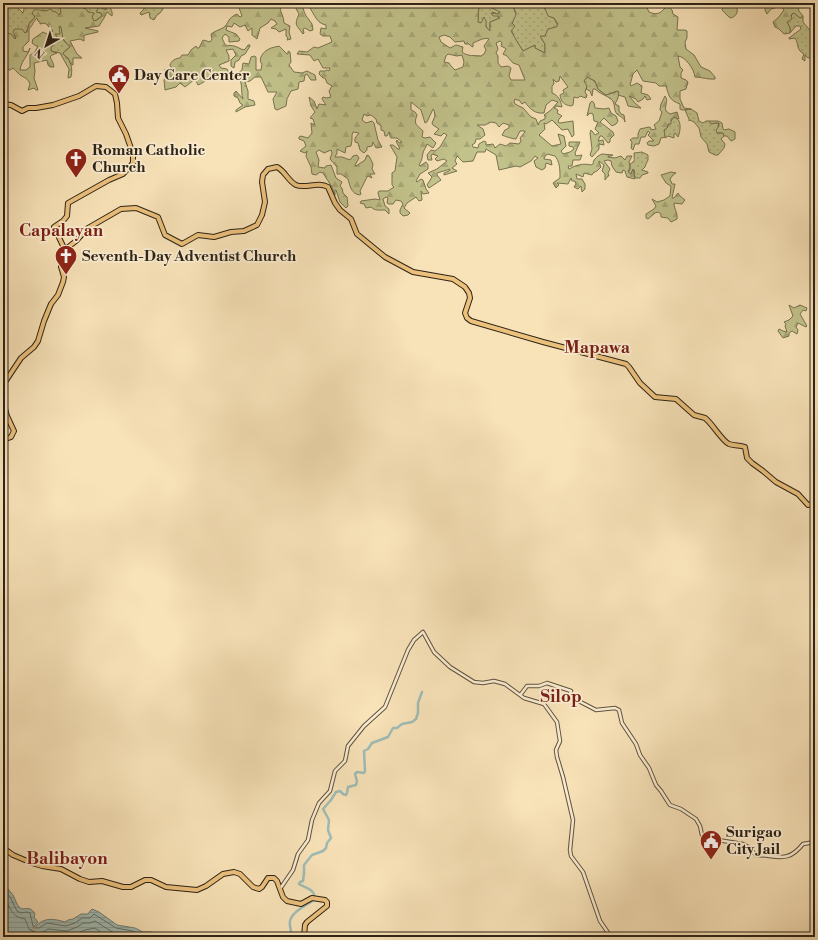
<svg xmlns="http://www.w3.org/2000/svg" width="818" height="940" viewBox="0 0 818 940" font-family="'Libre Bodoni',serif">
  <style>
    .grass { fill: url(#grass-dots); stroke: #777250 }
    .forest { fill: url(#forest-firs); stroke: #777250; fill-rule: evenodd }
    .water { fill: url(#water-rules); stroke: #717f76 }
    .lines { fill: none; stroke-linecap: round; stroke-linejoin: round }
    .shore { stroke: #667066; stroke-width: 1 }
    .river { stroke: #9fbcb6; stroke-width: 2.5 }
    .minor-casing { stroke: #5f533e; stroke-width: 4.5 }
    .major-casing { stroke: #2c2316; stroke-width: 6 }
    .minor { stroke: #faecd1; stroke-width: 2.5 }
    .major { stroke: #ecc17c; stroke-width: 4 }
    .labels { text-anchor: middle; stroke-width: 3.5; stroke-linejoin: round; paint-order: stroke }
    .poi-label { font-size: 15px; font-weight: bold; fill: #2c2316; stroke: #faecd1; text-anchor: start }
    .quarter-label { font-size: 17px; font-weight: bold; fill: #7a1f14; stroke: #faecd1 }
  </style>
  <defs>
    <pattern id="grass-dots" width="8" height="8" patternUnits="userSpaceOnUse"><rect width="8" height="8" fill="#c2c28b"/><path d="M2 2h.1M6 6h.1" fill="none" stroke="#a7a677" stroke-width="1.8" stroke-linecap="round"/></pattern>
    <pattern id="forest-firs" width="22" height="20" patternUnits="userSpaceOnUse"><rect width="22" height="20" fill="#c2c28b"/><path d="M5 1l3.5 6h-7zM16 11l3.5 6h-7z" fill="#a7a677"/></pattern>
    <pattern id="water-rules" width="6" height="5" patternUnits="userSpaceOnUse"><rect width="6" height="5" fill="#9fbcb6"/><path d="M0 2.5h6" fill="none" stroke="#89a19c"/></pattern>
  </defs>
  <rect width="100%" height="100%" fill="#f8e2b8"/>
  <filter id="stains"><feTurbulence type="fractalNoise" baseFrequency=".005" numOctaves="4"/><feColorMatrix values="0 0 0 0 .2 0 0 0 0 .09 0 0 0 0 .02 0 0 0 .5 -.17"/></filter>
  <radialGradient id="worn" r=".72"><stop offset=".6" stop-color="#630" stop-opacity="0"/><stop offset="1" stop-color="#630" stop-opacity=".3"/></radialGradient>
  <g class="grass">
    <path d="M3,3H22L18,8L23,13L24,9L23,3H61L60,7L61,12L58,15L56,12L43,10L32,13L35,17L29,24L26,33L17,29L14,35L16,39H14L12,36H6L5,39L3,34Z"/>
    <path d="M85,3H106H101V6H105L106,9V10L98,9L97,10V12L101,13L102,16L97,20L94,21C91,16 90,10 83,9Z"/>
    <path d="M144,3H161L163,9L160,13L157,15L154,20L150,18L149,12L141,15L140,13L144,9Z"/>
    <path d="M479,3H491L490,7L500,11L498,14L492,12L500,18L490,22V31L487,29L486,25L478,22Z"/>
    <path d="M512,3H543L544,8L551,17L554,18L558,26L551,29H548L545,36L541,38L545,44V53L535,48V45L523,51C514,35 507,34 516,13Z"/>
    <path d="M794,13L800,18L803,16V22L813,34L812,38L815,43V56L808,58L805,55V61L802,59L804,54C796,50 799,44 795,38L789,39V38L801,29L800,26H796L790,33V28L787,22L790,20L792,14Z"/>
    <path d="M59,26L61,27L64,41L70,47L65,51L64,55C71,60 73,68 71,77L68,78L69,69L60,53L51,51L50,42L57,37L55,34H57Z"/>
    <path d="M587,77L595,81L598,89L606,95L619,91L618,98L615,104L619,106V111L621,114L624,115L625,122C624,117 620,117 617,114C613,110 616,103 611,99C606,95 600,94 595,89H593L592,96L590,91L586,89L587,88L584,81Z"/>
    <path d="M691,109L697,113L699,121L703,123L706,121H709L711,124L715,123H719L717,133H722L724,134V136L721,139L725,144L724,148L718,155H715L709,152L707,144L701,137L699,128L694,122L690,120L689,121V119L685,110Z"/>
    <path d="M674,117C676,118 678,119 679,121C681,125 680,133 678,137L675,133L674,134V138L668,136L665,138L664,129L668,127V125Z"/>
    <path d="M642,152L648,155V160L646,164L645,167L642,170L648,172V173L642,175L640,178H636L634,175L635,173L634,170L633,169L631,174L628,172L630,170V164C636,161 634,159 634,153Z"/>
  </g>
  <g class="forest">
    <path d="M61,3H85V5L83,8L86,9L88,12L94,13L92,17L94,21L97,20L102,16L101,13L96,12L99,7L106,10V7L101,6V3H107C110,7 113,11 112,16L107,12L104,18L99,26L85,28L98,31V32L85,35L84,36V41L80,39L70,41L77,54L82,58H73V65L71,64L68,58L64,55L63,53L70,47L63,39L61,27L59,26L60,34H55L57,37L50,42L53,45L51,48V51L57,53L52,55L50,57L53,63L54,67H50L48,65L47,60L34,63L35,71L34,78L38,90H36L34,88L28,90L30,84C27,76 22,78 18,73C16,71 15,70 13,68L10,70L3,68V49L5,45L3,42V34L5,39L7,33L11,34L15,39L16,38L13,32L15,29H22L25,33L27,32L29,24L35,17L32,13C35,7 40,11 45,11C47,11 49,9 51,9L52,11L56,12L59,15L61,12L60,7ZM37,18L38,21L40,22V24L45,23L53,31L49,35L43,32L33,39L32,43L36,46H38L35,52L30,55V67L26,70H20C21,61 28,56 30,48L28,52L23,51V47L29,41V29C33,25 34,20 37,18Z"/>
    <path d="M229,3H285L280,7C280,12 284,16 284,23L290,26L289,32L291,39L287,40L288,38L286,36V29L279,32L276,29L271,28L277,24L275,21L271,19L268,23L260,28L257,39L252,35V28L248,31L245,25L240,27L234,23L232,27L227,26L226,30L236,34L240,39L239,41L229,42V37L225,34L222,38C227,49 225,44 234,46C238,47 240,49 244,50L246,48L248,45H250V46L245,54L241,56L239,60L235,62L234,68L231,66V60L236,55L233,49L226,50L229,56V61L219,65L221,68L227,69L229,73L222,77L221,80C211,74 206,82 198,85L195,79L185,87L180,83L176,87L165,90L164,80L168,73L165,71L164,70L172,69L170,65C171,61 176,58 180,58L182,55H188L191,50L196,46L197,48H199L203,40L210,42L212,39L211,34C215,31 219,30 223,28C229,24 227,18 237,14L240,17L242,16L238,5L234,7Z"/>
    <path d="M293,3H479L478,22L481,23L484,17L486,21V27L490,31V22L500,18L498,16H493L491,13L498,14L500,12L490,7L491,3H496L497,5L503,3H512L516,15L512,23L515,26L511,31C515,38 519,45 523,51L535,45V48L545,53V44L540,36H545L548,29L556,27L558,24L554,18L548,16L543,3H559L562,4L576,3H645L644,5L647,8L649,12C656,15 660,14 665,8L658,3H668V6L672,10L673,14L678,17L677,30H685L687,31V38L685,42L686,49L694,55L701,67L710,71L715,77V79C709,80 702,77 695,77C694,69 686,57 678,56L680,67L683,70L681,73V78L686,80L688,82L686,89L680,91V99L684,108L691,109L682,110L680,109V104C669,100 669,96 666,86H659L656,83L643,81L637,70L633,74L630,85L631,86L637,83L642,86L641,93L648,95L651,99L647,100L645,96L643,99L638,102L636,99L629,96L636,104L641,108H640L628,106L625,97L618,95L619,92L617,91L606,95L598,89L595,81L587,77L584,81L587,86L585,92L587,95L586,98L580,96L578,98L574,97L573,105L571,106C564,105 561,102 560,95L564,93L563,90L568,87L560,76L559,81L556,82L553,79L554,84L552,86V93C558,95 561,101 562,107L557,106L554,108L558,110L557,113L562,116L559,119L558,122L560,123L573,121L574,135L572,137L568,129L562,130L552,120L546,124L544,123L545,129L539,135L552,146L561,144L558,134L564,136L566,146L561,151L563,154L570,152L574,149L573,147L569,146V142H580L575,153L576,156L582,155L580,160H573L572,166H568L569,169C576,165 583,163 591,165L593,164L594,160L598,156L602,154L613,155L608,157L615,158L621,156L625,160L627,156H632L629,162L630,167L628,172L631,174L633,169L635,179L627,177L625,171L623,170L622,173L616,172L612,166L611,161L608,160L604,161L610,169L608,173L609,176H608L605,180V174L602,171L604,165L599,161V162L601,167L597,171L593,173L592,175L584,173L583,177L576,174L577,179H582L585,184V189L582,192L581,186L578,189L574,187L576,184L575,181H572L571,178L568,184L557,183L559,185L556,188L553,183L560,178C560,170 560,162 555,156L547,154L544,158V159L551,160L552,165L546,163L545,168L542,170L536,167L534,161L538,158L535,156L531,161L520,167L516,166L499,170L496,155L486,149L485,152H477L473,161L463,162L457,156L455,161L457,164L452,168L457,171L444,175V173L449,171L450,169L437,173V175L441,180L429,188L427,185L432,177L428,173L437,169L447,161L444,159L437,161L435,159L438,156L432,154L431,156L432,160H428L427,155L431,150L435,151L440,147L447,135L444,133L441,136L434,134L439,129L433,125L432,123L435,116L434,110L433,109L427,122L425,123L421,110L411,102V110L415,112L417,115C413,125 417,125 423,131L422,137L425,138L430,137L436,143L433,148L427,144C426,148 424,149 423,153C422,158 422,160 419,165L420,166L426,162L428,165V169L420,174L416,181L417,182L421,179L423,180L426,189L429,193L423,194L421,191L422,200L419,201L416,197L407,203L404,208L410,213L408,215L403,216L400,213V210L403,204L401,201L396,200L393,204H389L387,203L388,198L386,197L383,199L385,206L389,209V214L385,210C379,210 375,211 371,207L366,208L364,204L360,203L361,201L375,199L380,200L378,193L379,191H388L394,187L392,185V173L395,171L397,157L390,145H393L398,149H400L396,141L397,140L399,143L402,142L397,138H391L390,136L389,132L387,136H385L384,131L381,130V126L377,123L376,119L371,115L367,116L364,114L362,120L366,123L372,121L374,123L378,140L382,147L376,148L373,142L372,146L367,147V150L364,153L360,150L358,143L355,142V138L359,133L353,132L352,135V140L351,146L346,147L345,153L337,149V153L335,157H342L350,160L353,156L357,155L359,158L355,165L356,166L365,160L367,155L369,156L373,164L372,169L375,174H370L372,178L368,176L367,177L360,191L361,194L360,195C351,194 350,186 348,179L341,174H337V167L330,159L332,153L331,150L324,153L319,150L316,152L319,160L318,167L325,168L326,166L331,165L336,178L342,182L340,186L342,188L343,193L347,197L348,206L346,208L340,202L336,190H335V195L332,187L323,173L320,172L316,175L312,174L311,167L306,156L307,151L305,153L300,151L306,146L304,141L299,139V137L301,136L308,138L312,133L311,123L315,125L313,119L310,118L315,112L311,106L309,97L314,101L317,109L319,104L326,105L322,99L323,97L326,98L331,97L329,91L332,86L327,83L325,78H323L319,74L320,71H325L327,70L329,71L330,68H323L318,59L314,61L310,55L297,54L299,51L307,52L314,47L318,48L332,42L330,36H323L320,34L321,28L326,29V25C314,23 314,9 305,3L303,5C303,14 308,18 312,24L313,30L310,31L305,28L303,29L304,33L303,34C296,24 294,26 299,14ZM444,35L450,37L455,42L464,41L465,44H469L471,46L473,47V43C478,41 484,37 489,39L484,46L486,50L484,54L481,56C475,55 468,57 462,52L463,47L456,45L450,48L441,42L439,37ZM500,41L502,43L501,46L505,48L506,49L503,54L504,55H506L513,63L519,65L525,80H511L509,76L511,68L508,66L501,67L498,63V56L496,53L498,49L496,43ZM448,54L457,56L462,55L464,62L463,67L455,70L451,66L449,63L444,62L446,56ZM515,99L517,100H519L522,104L525,102C530,109 535,114 544,113L546,105L552,100L558,102L551,110L544,115L545,116V119L540,121L538,125L536,119L531,117L523,108L515,104L514,102ZM491,122L496,123L499,127L503,123L509,125V128L505,130L502,135C504,136 513,139 516,139L520,131H525V132L520,138L521,141L519,144L510,143L506,146L500,144L495,148L493,144L486,145V142L484,141L479,144L478,148L473,147L472,145L475,143L476,139H480L485,135L483,129L477,125H485Z"/>
    <path d="M722,3H735C738,10 739,15 731,18L729,17L722,10L723,6Z"/>
    <path d="M766,3H791L798,7L799,11L803,16L800,18L794,13L792,14L791,15L792,19L787,22L790,28V33L784,34L779,29L775,27L773,22L778,18L784,10L781,6L771,9L767,14L765,10Z"/>
    <path d="M279,46L287,54H288V51L290,52L291,62L289,65L294,72L302,73L307,71L315,75L316,80H311L307,74L305,75L304,81L299,82L298,89L291,91L287,99L286,106L277,110L275,109L273,99L277,92H268L261,77H255L250,81L245,82L248,91V99L254,101L255,105L245,107L236,112V110L243,105L240,103L238,98L234,96V93L236,91L243,99C240,89 244,85 237,74L242,70L243,63L249,64L251,57L254,56L256,57V70H261L262,64C257,59 264,51 269,49C272,47 277,47 279,46Z"/>
    <path d="M665,96C669,101 664,106 666,111L670,114L677,112L679,119L674,117L671,119V124H668L667,128L664,130L665,137L661,138L659,144L654,146L648,145L647,143L649,141H654L648,135L650,133L648,131L645,137H641L639,144H635L633,150L631,148L632,142L630,140L633,138H638V134L640,129L649,127L651,128V130L656,129L654,125L659,121L662,112L660,110L661,104Z"/>
    <path d="M592,101L594,103L595,108L604,109L609,108L611,113L616,116L618,121L616,124L612,126L604,118L600,122L613,132L614,135L610,139V142L608,143L602,136H600L598,141L603,140L604,145L599,144V149L592,157L590,155L592,149L590,133L591,130L592,131L595,135L599,133L595,129L598,122L594,121L593,114L590,113L587,116L590,103Z"/>
    <path d="M709,121H718L722,123L723,129L724,130L729,129L735,132V139L731,141L727,136H724L723,133H717L716,130L719,126V123H715L711,124Z"/>
    <path d="M671,172L676,173L673,175L670,179L672,184H675L672,198H674L678,193L680,196L685,200L682,204L674,203C674,209 678,213 677,219L671,222L668,218L661,217V214L658,212L655,213L648,219L646,218V214L654,209L656,206L652,199L657,202L664,200L670,196L671,186L666,183L661,175Z"/>
    <path d="M789,305L794,308L800,305L807,308L806,311L803,310L800,314L807,326L806,327L798,323L796,327L798,330L797,334L792,331L789,333V336L783,338L778,331L779,329L783,331L787,332L785,326L786,324L784,322L789,320L793,316Z"/>
  </g>
  <path class="water" d="M3,878L8,889L13,895L18,906L22,909C28,908 32,908 35,914L34,917L38,922L27,935H28C32,933 34,929 37,925C45,917 55,919 65,922L68,920L73,919L81,914H88L90,911L92,909L99,912L117,925L135,928L143,932H152L156,934L158,937H3Z"/>
  <g class="lines">
    <g class="shore">
      <path d="M3,889L10,897L17,911L21,913L27,912L30,913L33,926L36,928H39L47,923L66,926L75,923L82,918H90L94,914L116,928L133,931L142,936L153,937"/>
      <path d="M3,898C12,907 9,916 25,919L29,929L37,933H41L48,929L67,931L77,927L83,923H90L95,921L114,933L134,937"/>
      <path d="M65,937L78,933L85,930L95,928L108,937"/>
    </g>
    <path class="river" d="M291,937C292,931 289,926 290,921C292,912 306,905 314,900L315,897C313,888 305,888 299,884L300,882L303,881L304,873V865L312,855L323,851L326,848L327,843L331,838L328,830L329,820L323,809L331,800L336,792L340,791L343,794L346,795L347,793L348,787L356,785L357,781L355,774L357,772L364,773L365,771L364,751L368,749L372,743L388,737L393,728H397L402,724L412,722L416,719L418,713V703L422,692"/>
    <g class="minor-casing">
      <g id="minor">
        <path d="M521,694L527,686H539L547,683L571,691L569,696L596,710L615,708L619,710L622,723L636,744L640,755L649,768L656,785L661,791L668,802L670,805L681,809L696,819L700,826L702,835L705,838L743,844L748,847L756,855C778,855 787,864 803,844L815,842"/>
        <path d="M280,889L293,870L298,854L308,840L312,820L319,803L330,791L335,771L345,761L348,746L364,726L385,707L408,650L414,640L423,632L434,652L450,667L474,682L483,683L494,681L505,684L524,698L544,704L557,722L560,741L556,750L557,757L563,777L573,820L570,850L571,856L583,872L600,921L611,937"/>
      </g>
    </g>
    <g class="major-casing">
      <g id="major">
        <path d="M3,104L11,105L22,111L28,108H36L53,105L79,96L96,86L106,87L115,94L117,103L118,118L126,134L133,154V163L123,174L109,180L68,203L67,216L63,221L54,227L65,250"/>
        <path d="M3,385L21,358L34,347L38,341L44,321L51,304L58,295L63,282L64,277L61,267V262L64,252L67,248L76,241L88,228L121,209L136,208L158,217L165,235L182,244L198,235L214,237L231,232L244,231L257,225L262,215L265,202L262,182L263,175L268,169L277,167C285,171 288,181 296,185C306,189 318,181 328,187L335,203L340,210L351,219L357,234L385,257L413,272L453,279L465,287L469,293L470,298L465,313L467,318L471,321L543,342L626,364L629,367L640,383L655,397L676,399L694,415L705,418C712,423 722,441 729,444C735,446 740,445 745,447L747,458L752,463L763,471L776,482L798,494L808,505L815,504"/>
        <path d="M3,401L7,416L14,431L11,437L3,440"/>
        <path d="M3,848L13,855L32,863L42,866L61,869L80,879L89,882L102,881L123,887H131L145,880H151L166,887L197,890L206,886L223,874L234,872L240,874L253,887L259,889L262,887L268,878H274L277,881L283,897L287,901L301,904L312,898L325,900L327,902V906L307,922L305,925L304,937"/>
      </g>
    </g>
    <use href="#minor" class="minor"/>
    <use href="#major" class="major"/>
  </g>
  <defs>
    <g id="civic-pin" transform="scale(1.15)"><path d="M0 17L-7.5 6A9.5 9.5 0 1 1 7.5 6Z" fill="#8f2418" stroke="#faecd1"/><path d="M-.6-6.5H3V-4.5H.6V-3L4-1V1h2V6H-6V1h2V-1L-.6-3ZM-1.2 2.5V6h2.4V2.5Z" fill="#fff"/></g>
    <g id="church-pin" transform="scale(1.15)"><path d="M0 17L-7.5 6A9.5 9.5 0 1 1 7.5 6Z" fill="#8f2418" stroke="#faecd1"/><path d="M-1.2-6h2.4v3.5h3.3v2.4h-3.3V6h-2.4V-.1h-3.3v-2.4h3.3Z" fill="#fff"/></g>
  </defs>
  <g fill-rule="evenodd">
    <use href="#civic-pin" x="119" y="75"/>
    <use href="#church-pin" x="76" y="159"/>
    <use href="#church-pin" x="66" y="256"/>
    <use href="#civic-pin" x="711" y="841"/>
  </g>
  <g class="labels">
    <g class="poi-label">
      <text x="134" y="80">Day Care Center</text>
      <text x="92" y="155">Roman Catholic<tspan x="92" dy="17">Church</tspan></text>
      <text x="82" y="261">Seventh-Day Adventist Church</text>
      <text x="726" y="837">Surigao<tspan x="726" dy="17">City Jail</tspan></text>
    </g>
    <g class="quarter-label">
      <text x="61" y="236">Capalayan</text>
      <text x="597" y="353">Mapawa</text>
      <text x="561" y="702">Silop</text>
      <text x="67" y="864">Balibayon</text>
    </g>
  </g>
  <rect width="818" height="940" fill="none" stroke="#f8e2b8" stroke-width="16"/>
  <rect x="4" y="4" width="810" height="932" fill="none" stroke="#2c2316" stroke-width="2"/>
  <rect x="8" y="8" width="802" height="924" fill="none" stroke="#2c2316"/>
  <g transform="translate(46 46) rotate(219)" stroke="#faecd1" stroke-width="3" paint-order="stroke">
  <path d="M0-3L7 15L0 10L-7 15Z" fill="#2c2316"/>
  <text y="-6" font-size="11" font-weight="bold" text-anchor="middle" fill="#2c2316">N</text>
  </g>
  <rect width="100%" height="100%" filter="url(#stains)"/>
  <rect width="100%" height="100%" fill="url(#worn)"/>
</svg>
